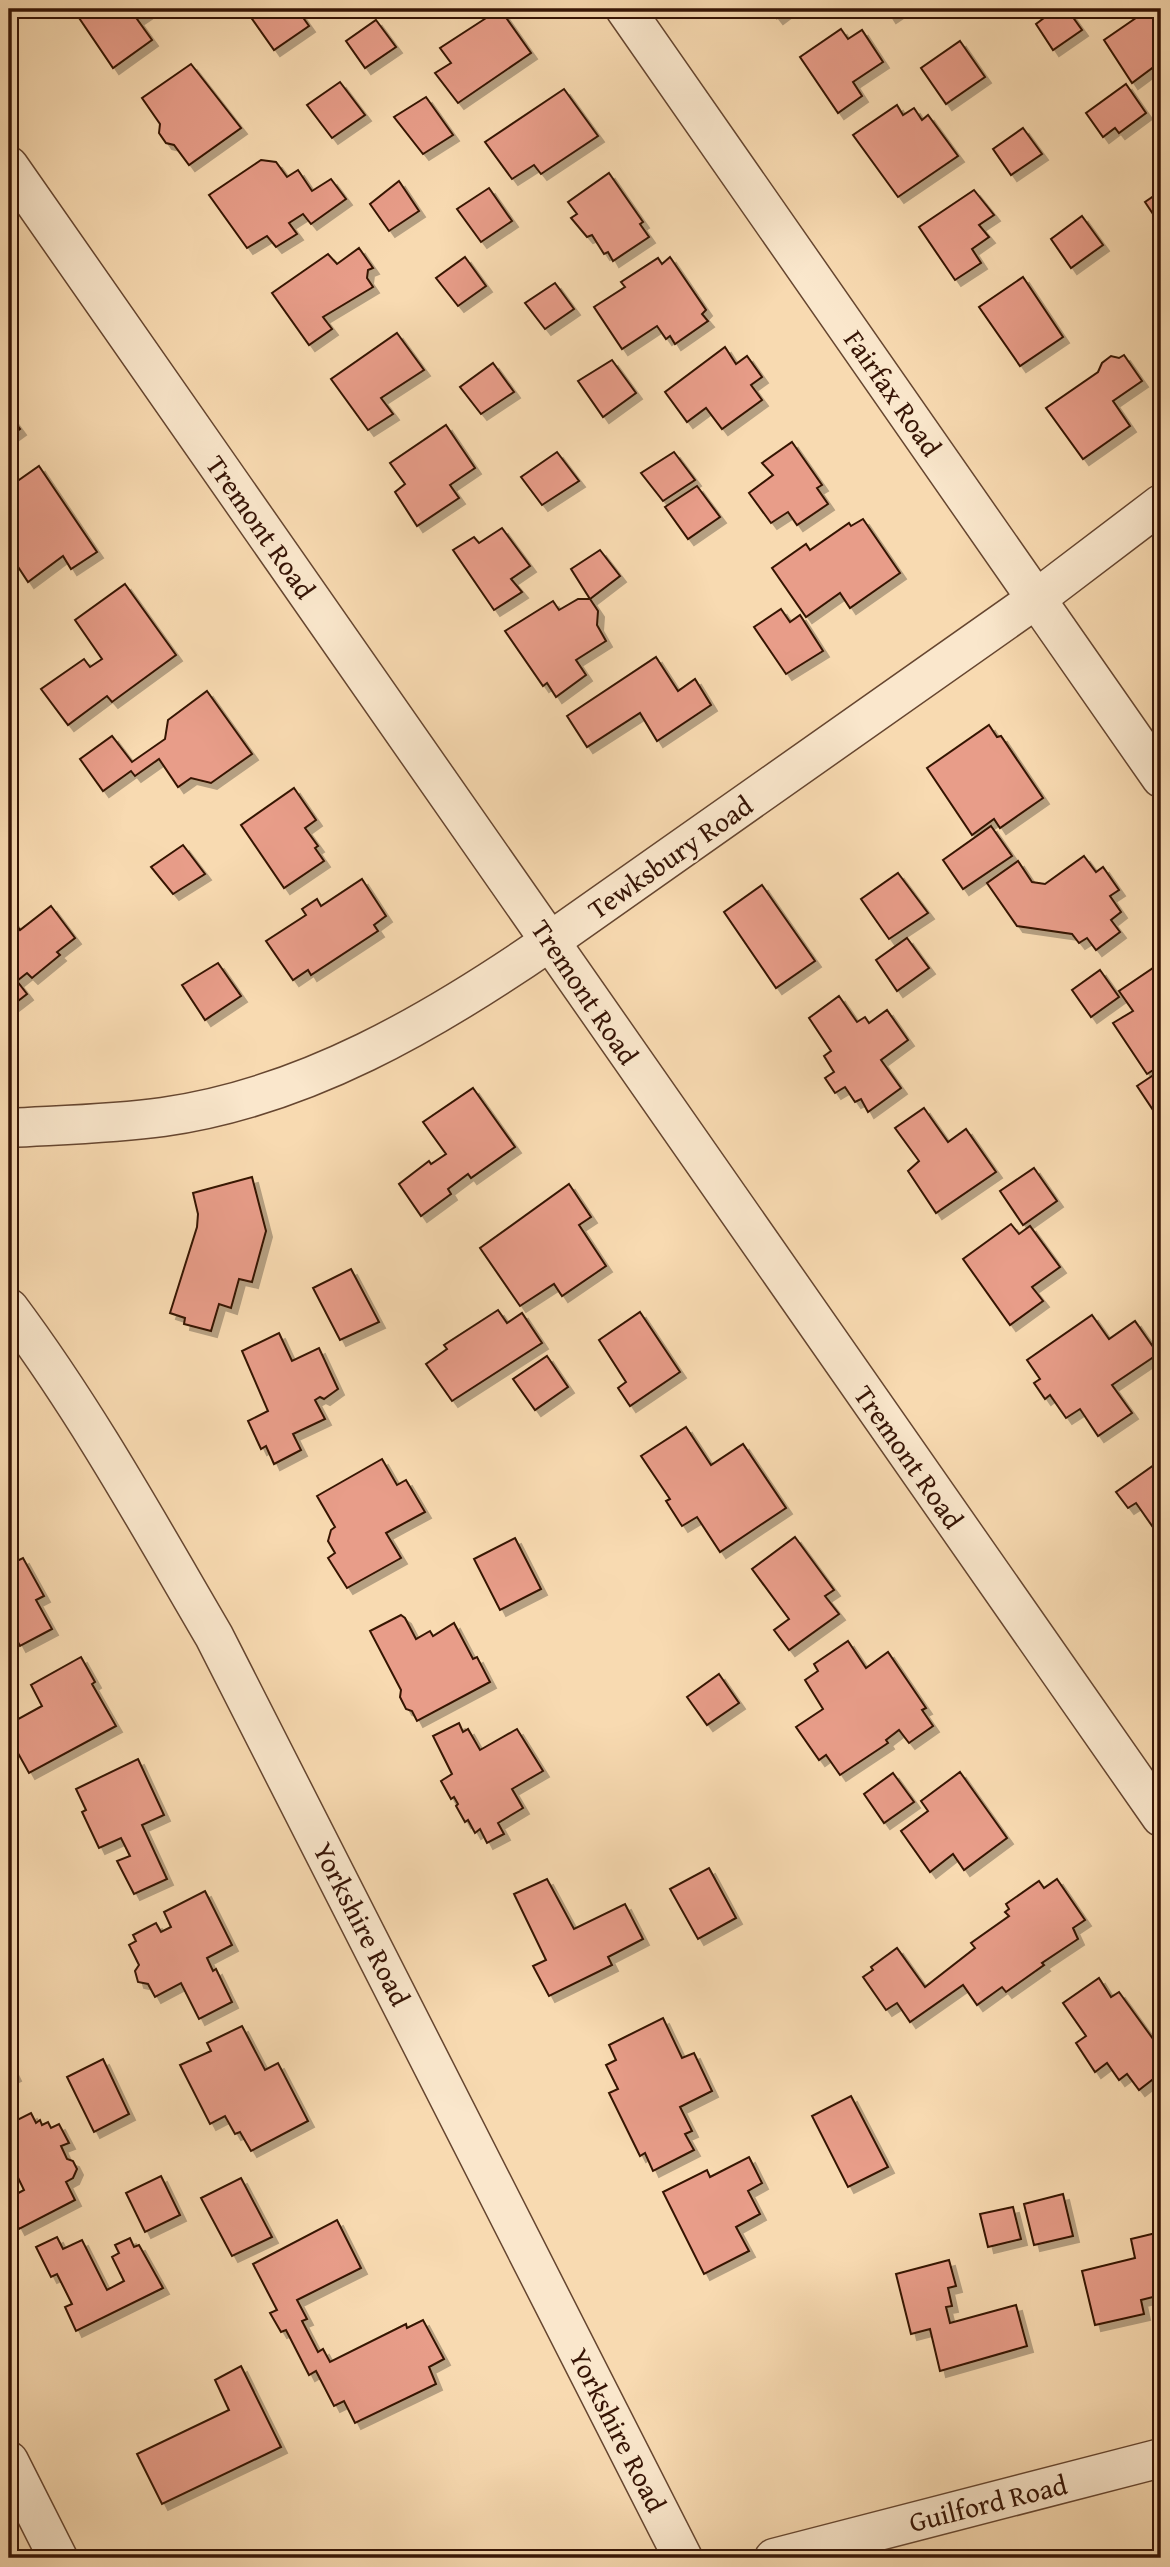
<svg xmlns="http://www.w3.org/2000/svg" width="1170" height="2567" viewBox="0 0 1170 2567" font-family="'Gentium Book Plus',serif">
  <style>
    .building { fill: #e89d89; stroke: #361405; stroke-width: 2; filter: url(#shadow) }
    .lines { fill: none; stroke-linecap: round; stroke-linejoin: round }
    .street-casing { stroke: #664630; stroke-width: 41 }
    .street { stroke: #fae7cc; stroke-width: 38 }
    .labels { text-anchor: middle; stroke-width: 5; stroke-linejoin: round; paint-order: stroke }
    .street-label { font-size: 28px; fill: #361405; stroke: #fae7cc }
  </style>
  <defs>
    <filter id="shadow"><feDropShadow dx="6" dy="6" stdDeviation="0" flood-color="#0004"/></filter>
  </defs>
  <rect width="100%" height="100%" fill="#f8dab1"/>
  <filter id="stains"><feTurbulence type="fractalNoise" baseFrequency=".00286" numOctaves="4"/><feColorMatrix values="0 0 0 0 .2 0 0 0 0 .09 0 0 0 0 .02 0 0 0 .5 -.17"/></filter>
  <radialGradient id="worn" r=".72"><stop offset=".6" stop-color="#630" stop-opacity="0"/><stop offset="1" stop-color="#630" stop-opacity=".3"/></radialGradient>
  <g class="building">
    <path d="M73,9H144L146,13L137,19L152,40L113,68Z"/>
    <path d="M245,9H297L309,26L274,50Z"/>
    <path d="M500,9L531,53L458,103L435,73L451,63L440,48Z"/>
    <path d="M770,9H789L777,18Z"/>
    <path d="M885,9H902L890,17Z"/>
    <path d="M1056,9H1067L1082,30L1053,50L1036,24Z"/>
    <path d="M1149,9H1161V75L1155,66L1132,83L1104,40Z"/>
    <path d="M376,20L396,47L365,68L346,41Z"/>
    <path d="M841,29L848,39L862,30L883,62L853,82L862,96L838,113L800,57Z"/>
    <path d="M960,41L985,77L946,104L921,68Z"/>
    <path d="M191,64L241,128L189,165L174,145L166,143L159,133L160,124L142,98Z"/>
    <path d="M340,82L365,115L332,138L307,105Z"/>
    <path d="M1126,84L1146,113L1119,133L1115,128L1103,137L1086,113Z"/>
    <path d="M564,89L598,136L541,174L534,165L512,179L485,142Z"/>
    <path d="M426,97L453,135L423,154L394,117Z"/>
    <path d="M897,105L903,115L914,108L922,120L928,115L958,156L898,197L853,135Z"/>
    <path d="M1023,128L1042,154L1011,175L993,149Z"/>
    <path d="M261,160L276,162L287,177L298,170L312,191L331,179L346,199L311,224L303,214L289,223L297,234L276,247L267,236L247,248L209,195Z"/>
    <path d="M609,173L643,222L640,224L649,237L613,261L608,252L604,254L592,235L587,237L571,218L577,214L568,202Z"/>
    <path d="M399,181L419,211L389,231L370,204Z"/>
    <path d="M489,188L512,221L481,242L457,209Z"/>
    <path d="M974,190L994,215L979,225L989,237L972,249L981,263L955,280L919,227Z"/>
    <path d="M1161,191V226L1145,202Z"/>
    <path d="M1082,216L1103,245L1071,268L1051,239Z"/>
    <path d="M359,248L373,268L368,270L367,278L373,287L323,317L332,329L309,345L272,293L328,254L337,264Z"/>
    <path d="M465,257L486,286L458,306L436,278Z"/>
    <path d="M670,257L706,310L702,314L708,321L675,344L670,336L666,339L657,326L622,349L594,307L625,287L621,282L658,258L662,264Z"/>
    <path d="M1023,277L1063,337L1020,366L979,307Z"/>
    <path d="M555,283L574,309L545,329L525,303Z"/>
    <path d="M397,333L424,370L381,398L393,414L368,430L331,379Z"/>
    <path d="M725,347L736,364L747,356L762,377L751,385L762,400L722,429L706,408L687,422L665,392Z"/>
    <path d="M1124,355L1142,381L1113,401L1130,426L1083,459L1046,408L1098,372L1102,363L1111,356L1119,358Z"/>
    <path d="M612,360L636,393L603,417L578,381Z"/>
    <path d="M493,363L514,392L481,414L460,387Z"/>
    <path d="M9,414L20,429L9,437Z"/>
    <path d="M446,425L475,468L450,485L459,498L417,526L395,492L405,484L390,463Z"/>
    <path d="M792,442L822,485L817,488L828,504L797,525L788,512L771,523L749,493L773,475L762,463Z"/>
    <path d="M557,452L579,481L542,505L521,477Z"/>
    <path d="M674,452L695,480L663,501L641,473Z"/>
    <path d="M39,466L97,552L71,569L63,556L28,582L9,553V487Z"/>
    <path d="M697,486L720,517L688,539L665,507Z"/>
    <path d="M863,519L900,573L850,608L840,593L806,617L772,568L806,544L810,550L849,523L851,526Z"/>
    <path d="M502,528L530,566L511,579L522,592L494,610L453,550L474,537L479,543Z"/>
    <path d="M600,550L620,576L590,599L571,569Z"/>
    <path d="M125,584L176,655L112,702L107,696L68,725L41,689L84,659L90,667L102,659L75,620Z"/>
    <path d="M578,599H590L598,611L597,625L606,641L576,660L586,675L556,697L547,683L543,686L505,631L553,601L559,610Z"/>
    <path d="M781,609L790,622L800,615L823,651L786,674L754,627Z"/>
    <path d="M656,657L678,691L695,679L711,705L657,741L640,713L587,747L567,716Z"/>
    <path d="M207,691L252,754L211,783L191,778L178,787L159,759L135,776L131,771L103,791L80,759L112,736L132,762L165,739L168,720Z"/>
    <path d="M989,725L997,737L1001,736L1043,798L1000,828L994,819L972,835L927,768Z"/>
    <path d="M294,788L316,820L305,828L318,846L315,848L324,861L284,888L241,825Z"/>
    <path d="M991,826L1012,856L963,889L943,860Z"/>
    <path d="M183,845L205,874L173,894L151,867Z"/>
    <path d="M1084,856L1096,872L1103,867L1119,890L1110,896L1121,912L1111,920L1120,932L1096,950L1087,938L1079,943L1072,934L1017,926L987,883L1018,861L1032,882L1045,884Z"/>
    <path d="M898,873L928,913L889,939L861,899Z"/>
    <path d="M362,879L386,916L374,925L378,931L311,975L308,970L293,980L266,941L306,915L302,909L317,899L321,906Z"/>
    <path d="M762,885L815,961L776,988L724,912Z"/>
    <path d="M51,906L75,938L57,952L60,955L32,978L27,973L17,981L27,994L9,1008V921L11,919L20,930Z"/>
    <path d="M907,938L929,968L897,991L876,960Z"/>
    <path d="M218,963L241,996L205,1020L182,985Z"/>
    <path d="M1159,964L1161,967V1065L1147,1074L1113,1023L1133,1011L1119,991Z"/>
    <path d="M1100,970L1119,997L1091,1017L1072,990Z"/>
    <path d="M839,996L857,1022L865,1017L869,1023L887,1010L908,1040L881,1060L901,1088L868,1112L861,1099L855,1102L845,1087L835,1093L825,1078L834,1072L824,1056L831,1051L809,1018Z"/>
    <path d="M1161,1070V1113L1157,1116L1137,1086Z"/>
    <path d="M473,1088L515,1147L471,1178L468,1174L448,1189L451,1194L421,1216L399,1184L429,1161L431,1164L446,1154L423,1122Z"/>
    <path d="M924,1108L948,1142L966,1129L996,1172L936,1213L908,1171L919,1161L895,1128Z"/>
    <path d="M1034,1168L1057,1201L1023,1225L1000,1191Z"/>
    <path d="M252,1177L266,1231L252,1282L239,1279L231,1308L219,1304L211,1331L184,1324L185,1318L170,1313L197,1227L198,1214L193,1193Z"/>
    <path d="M569,1184L591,1217L579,1225L606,1266L562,1296L554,1284L520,1306L480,1248Z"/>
    <path d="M1011,1224L1019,1234L1030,1226L1060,1267L1032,1287L1043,1301L1010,1325L963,1259Z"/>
    <path d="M351,1269L379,1322L340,1340L313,1288Z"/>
    <path d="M498,1310L507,1323L522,1313L542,1343L452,1401L426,1364L447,1349L444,1345Z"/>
    <path d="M640,1312L680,1372L630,1406L618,1388L626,1382L599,1340Z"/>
    <path d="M1092,1315L1109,1339L1135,1321L1158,1354L1112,1385L1132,1413L1098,1436L1080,1409L1066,1418L1050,1395L1045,1399L1034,1383L1040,1379L1027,1360Z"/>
    <path d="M279,1333L292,1361L319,1348L338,1389L324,1399L320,1397L315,1400L325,1419L293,1434L301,1450L274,1464L266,1446L261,1449L248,1421L268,1411L242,1351Z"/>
    <path d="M547,1356L568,1387L535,1410L513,1379Z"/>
    <path d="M686,1427L711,1465L743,1444L786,1508L720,1552L697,1517L682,1526L666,1501L670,1499L641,1456Z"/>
    <path d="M382,1459L397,1485L406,1480L425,1512L386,1533L401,1558L347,1588L328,1558L335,1553L328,1541L331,1530L335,1527L317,1496Z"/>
    <path d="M1161,1460V1533H1157L1136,1503L1128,1508L1116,1492Z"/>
    <path d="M795,1537L834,1590L825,1596L839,1614L789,1650L774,1630L789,1619L752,1569Z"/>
    <path d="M515,1538L541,1589L500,1610L474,1559Z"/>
    <path d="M9,1556L13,1563L23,1558L44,1596L36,1600L52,1629L20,1646L9,1625Z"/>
    <path d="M401,1615L405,1618L416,1639L430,1631L433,1636L454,1623L473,1659L477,1657L490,1682L417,1721L412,1711L406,1709L400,1697L401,1690L370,1631Z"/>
    <path d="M848,1641L866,1668L888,1652L926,1708L922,1710L933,1726L909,1743L899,1730L886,1740L888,1743L840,1775L826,1755L819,1760L796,1727L823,1709L805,1680L818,1671L814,1664Z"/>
    <path d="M81,1657L95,1682L92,1684L116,1726L29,1773L9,1737V1724L42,1706L31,1685Z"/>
    <path d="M719,1674L739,1703L707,1725L687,1697Z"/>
    <path d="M459,1723L463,1732L468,1729L480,1750L517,1729L543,1771L512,1789L523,1808L498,1823L504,1834L487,1843L480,1829L475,1833L468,1820L465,1822L456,1806L458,1804L454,1797L451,1799L441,1781L452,1774L433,1736Z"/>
    <path d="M138,1759L164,1815L142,1825L167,1879L134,1894L117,1861L130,1856L121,1838L99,1848L82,1812L86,1810L76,1789Z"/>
    <path d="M960,1772L1007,1838L964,1870L953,1854L930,1872L901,1831L928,1811L921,1801Z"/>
    <path d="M893,1773L914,1802L884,1823L864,1794Z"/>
    <path d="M709,1868L736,1918L698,1939L670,1889Z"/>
    <path d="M547,1879L574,1929L625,1904L643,1939L608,1957L612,1965L549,1996L533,1966L546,1960L514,1894Z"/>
    <path d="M1057,1879L1085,1920L1073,1928L1078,1939L1042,1963L1044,1965L1006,1992L1002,1987L977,2005L963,1985L910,2022L897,2003L886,2010L863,1977L873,1970L871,1967L897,1948L925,1987L975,1948L971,1943L1009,1916L1005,1912L1009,1909L1006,1904L1039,1881L1044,1888Z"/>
    <path d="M205,1891L232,1945L207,1958L213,1971L216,1969L232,2002L199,2019L181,1983L155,1997L148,1984L138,1982L135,1971L139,1965L129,1945L136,1941L133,1935L156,1923L161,1932L171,1927L164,1912Z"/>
    <path d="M1099,1978L1111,1997L1119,1992L1161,2050V2053L1154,2058L1161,2073L1139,2090L1127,2074L1119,2080L1107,2063L1095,2072L1076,2043L1086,2036L1063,2003Z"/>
    <path d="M663,2018L682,2058L694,2053L712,2091L680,2107L692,2131L685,2134L694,2150L653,2171L645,2153L640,2156L609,2093L618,2089L606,2065L616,2060L609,2045Z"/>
    <path d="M242,2026L265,2070L278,2063L308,2121L251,2151L240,2132L235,2134L225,2116L210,2124L180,2065L211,2051L207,2043Z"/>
    <path d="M103,2059L129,2114L94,2132L67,2077Z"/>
    <path d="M9,2063L15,2075L9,2078Z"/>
    <path d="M851,2096L888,2167L848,2187L812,2116Z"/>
    <path d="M31,2113L36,2123L40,2120L42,2125L48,2122L51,2128L59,2124L69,2143L61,2146L67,2159L73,2161L77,2169L73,2178L66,2182L75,2200L19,2229L9,2210V2198L24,2190L9,2159V2124Z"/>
    <path d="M749,2157L762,2183L748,2191L760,2214L736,2227L749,2251L704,2274L663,2192L707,2170L710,2177Z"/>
    <path d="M161,2176L180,2215L145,2232L126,2193Z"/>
    <path d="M241,2178L272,2237L232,2256L201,2198Z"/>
    <path d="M1063,2194L1073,2236L1034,2245L1024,2204Z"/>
    <path d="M1013,2207L1021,2239L988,2247L980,2214Z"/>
    <path d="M337,2220L361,2268L297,2300L307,2319L302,2321L318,2352L323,2349L330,2362L406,2324L407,2328L423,2320L444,2359L429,2367L436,2384L355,2423L344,2401L334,2406L316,2371L309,2375L286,2330L281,2332L270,2313L277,2310L253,2264Z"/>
    <path d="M1156,2233L1161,2253V2295L1141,2300L1144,2314L1095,2325L1082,2271L1135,2258L1131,2239Z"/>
    <path d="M57,2237L63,2249L82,2240L107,2290L124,2281L112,2257L119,2253L115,2245L130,2238L134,2247L139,2245L163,2288L76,2331L65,2307L72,2304L57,2274L51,2277L36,2247Z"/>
    <path d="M949,2260L956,2286L948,2288L952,2306L946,2307L950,2323L1016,2305L1027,2346L940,2371L930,2329L911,2334L896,2274Z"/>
    <path d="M241,2366L281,2447L162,2504L137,2454L229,2410L215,2380Z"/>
  </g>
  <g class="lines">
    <g class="street-casing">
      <g id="street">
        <path d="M625,9L1161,778"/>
        <path d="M9,166L1161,1817"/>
        <path d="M9,1128C60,1125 112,1124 163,1117C305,1097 433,1022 549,942L1036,599L1161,504"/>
        <path d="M9,1308C86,1411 149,1525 214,1636L683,2558"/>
        <path d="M9,2461L58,2558"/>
        <path d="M774,2558L1161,2458"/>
      </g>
    </g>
    <use href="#street" class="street"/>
  </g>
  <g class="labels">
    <g class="street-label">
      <text transform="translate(893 393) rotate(55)" y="10">Fairfax Road</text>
      <text transform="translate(261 527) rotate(55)" y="10">Tremont Road</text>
      <text transform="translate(670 857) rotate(-35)" y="10">Tewksbury Road</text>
      <text transform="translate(585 992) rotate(56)" y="10">Tremont Road</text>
      <text transform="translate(909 1457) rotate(55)" y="10">Tremont Road</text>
      <text transform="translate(362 1924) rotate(63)" y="10">Yorkshire Road</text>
      <text transform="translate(618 2430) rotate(63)" y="10">Yorkshire Road</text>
      <text transform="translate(988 2503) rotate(-14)" y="10">Guilford Road</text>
    </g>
  </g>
  <rect width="1170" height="2567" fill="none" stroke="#f8dab1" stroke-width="35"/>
  <rect x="10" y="10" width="1149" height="2546" fill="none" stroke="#361405" stroke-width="3.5"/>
  <rect x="18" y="18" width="1135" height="2532" fill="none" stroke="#361405" stroke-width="2"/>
  <rect width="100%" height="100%" filter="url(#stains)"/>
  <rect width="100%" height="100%" fill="url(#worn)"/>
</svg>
